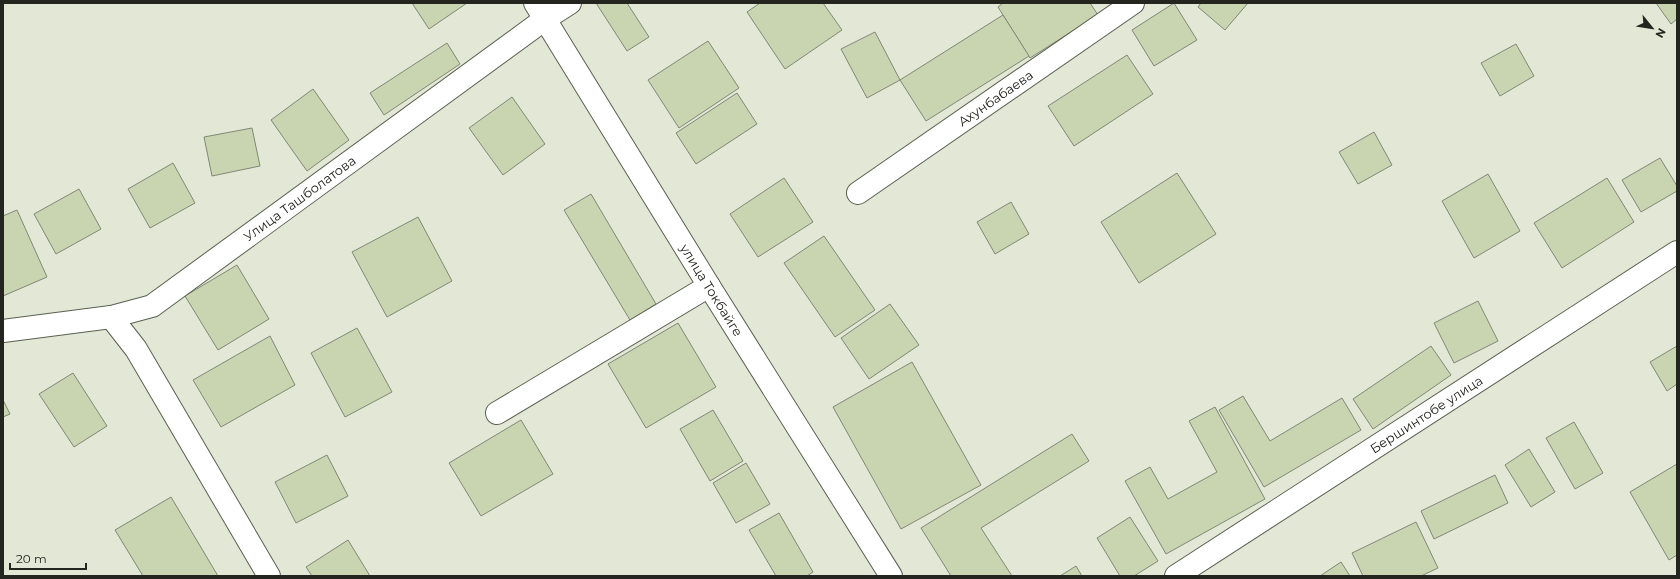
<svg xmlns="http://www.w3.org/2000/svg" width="1680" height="579" viewBox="0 0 1680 579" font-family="Montserrat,sans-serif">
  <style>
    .building { fill: #c9d5b0; stroke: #818776 }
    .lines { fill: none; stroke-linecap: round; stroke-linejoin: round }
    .minor-casing { stroke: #5b6050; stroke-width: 24 }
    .minor { stroke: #fff; stroke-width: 22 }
    .labels { text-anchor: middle; stroke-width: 3.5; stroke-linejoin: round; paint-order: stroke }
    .street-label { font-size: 13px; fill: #23251e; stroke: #e2e8d5 }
  </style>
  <rect width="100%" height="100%" fill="#e2e8d5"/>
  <g class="building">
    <path d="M412,3H467L429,29Z"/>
    <path d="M596,3H627L649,37L627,51Z"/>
    <path d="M760,3H823L842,30L785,69L747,12Z"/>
    <path d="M1003,3H1090L1098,15L1030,58L998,7Z"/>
    <path d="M1174,3L1197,40L1154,66L1132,30Z"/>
    <path d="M1201,3H1248L1225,30L1198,7Z"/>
    <path d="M1656,3H1677V19L1671,24Z"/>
    <path d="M1003,15L1029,56L926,121L900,80Z"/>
    <path d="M875,32L900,80L867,98L841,49Z"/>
    <path d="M708,41L739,88L679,128L648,80Z"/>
    <path d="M447,43L460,64L384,115L370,93Z"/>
    <path d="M1516,44L1534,76L1500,96L1481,63Z"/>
    <path d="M1127,55L1153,94L1074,146L1048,106Z"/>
    <path d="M313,89L349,140L307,171L271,120Z"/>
    <path d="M737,93L757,124L696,164L676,133Z"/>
    <path d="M512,97L545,144L503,175L469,128Z"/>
    <path d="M252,128L260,166L212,176L204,137Z"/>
    <path d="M1374,132L1392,165L1358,184L1339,152Z"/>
    <path d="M1660,158L1677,186V191L1641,212L1622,180Z"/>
    <path d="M173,163L195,203L150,228L128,189Z"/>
    <path d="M1177,173L1216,234L1139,283L1101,222Z"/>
    <path d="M1488,174L1520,231L1474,258L1442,201Z"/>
    <path d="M784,178L813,222L758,257L730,214Z"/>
    <path d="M1607,178L1634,222L1562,268L1534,223Z"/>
    <path d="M79,189L101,229L56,254L34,214Z"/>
    <path d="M591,194L656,304L630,320L564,210Z"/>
    <path d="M1011,202L1029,234L995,254L977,222Z"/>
    <path d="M17,210L47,277L3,296V216Z"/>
    <path d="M418,217L452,281L387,317L352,252Z"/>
    <path d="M824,236L875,310L835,337L784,263Z"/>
    <path d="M237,265L269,319L218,350L185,296Z"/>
    <path d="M1478,301L1498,341L1454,363L1434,323Z"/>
    <path d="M890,304L919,345L869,379L841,338Z"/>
    <path d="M678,323L716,387L646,428L608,364Z"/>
    <path d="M357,328L392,392L345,417L311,353Z"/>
    <path d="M270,336L295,385L221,427L193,380Z"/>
    <path d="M1431,346L1451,375L1373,429L1353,399Z"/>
    <path d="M1677,346V384L1667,391L1650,362Z"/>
    <path d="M912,362L981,485L901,529L833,407Z"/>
    <path d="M73,373L107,426L74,447L39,394Z"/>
    <path d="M1243,396L1270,441L1342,398L1361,430L1264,487L1219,410Z"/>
    <path d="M3,400L10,414L3,417Z"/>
    <path d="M1215,407L1265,499L1166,554L1125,481L1150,467L1168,499L1217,472L1189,421Z"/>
    <path d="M713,410L743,461L710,481L680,429Z"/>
    <path d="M521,420L553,474L481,516L449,463Z"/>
    <path d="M1574,422L1603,473L1575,489L1546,438Z"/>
    <path d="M1072,434L1089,461L981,528L1012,576H951L921,528Z"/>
    <path d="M1529,449L1555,492L1531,507L1505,465Z"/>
    <path d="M327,455L348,496L296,523L275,482Z"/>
    <path d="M746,463L770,504L736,523L713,483Z"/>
    <path d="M1677,464V555L1669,560L1630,492Z"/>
    <path d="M1495,475L1508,503L1434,539L1421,511Z"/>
    <path d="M171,497L218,576H143L115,530Z"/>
    <path d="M779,513L813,572L807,576H776L749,530Z"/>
    <path d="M1130,517L1158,561L1134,576H1120L1097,538Z"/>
    <path d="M1416,522L1438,568L1421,576H1363L1352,553Z"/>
    <path d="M348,540L370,576H312L306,567Z"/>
    <path d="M1341,562L1350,576H1320Z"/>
    <path d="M1076,566L1082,576H1060Z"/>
  </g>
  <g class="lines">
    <g class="minor-casing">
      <g id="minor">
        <path id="s1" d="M535,3L709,286L891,576"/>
        <path id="s2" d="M858,193L1133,3"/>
        <path d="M111,317L136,349L269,576"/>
        <path id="s3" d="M3,331L111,317L152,306L545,19L570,3"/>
        <path d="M497,413L709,286"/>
        <path id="s4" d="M1176,576L1677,252"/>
      </g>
    </g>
    <use href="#minor" class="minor"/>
  </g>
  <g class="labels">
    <g class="street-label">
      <text dy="5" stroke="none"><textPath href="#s2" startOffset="167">Ахунбабаева</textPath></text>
      <text dy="5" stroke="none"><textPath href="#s3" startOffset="334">Улица Ташболатова</textPath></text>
      <text dy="5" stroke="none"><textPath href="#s1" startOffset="337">улица Токбайге</textPath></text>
      <text dy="5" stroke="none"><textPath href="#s4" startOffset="298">Бершинтобе улица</textPath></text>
    </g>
  </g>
  <rect width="1680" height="579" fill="none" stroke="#23251e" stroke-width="8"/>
  <g transform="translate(1652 28) rotate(120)" stroke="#e2e8d5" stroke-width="3" paint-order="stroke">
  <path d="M0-3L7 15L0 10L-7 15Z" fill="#23251e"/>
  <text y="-6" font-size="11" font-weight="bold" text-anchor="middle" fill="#23251e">N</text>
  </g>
  <path d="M10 563v6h76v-6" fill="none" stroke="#23251e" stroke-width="2"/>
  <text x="16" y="563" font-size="12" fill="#23251e" stroke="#e2e8d5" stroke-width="3" paint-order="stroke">20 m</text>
</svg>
